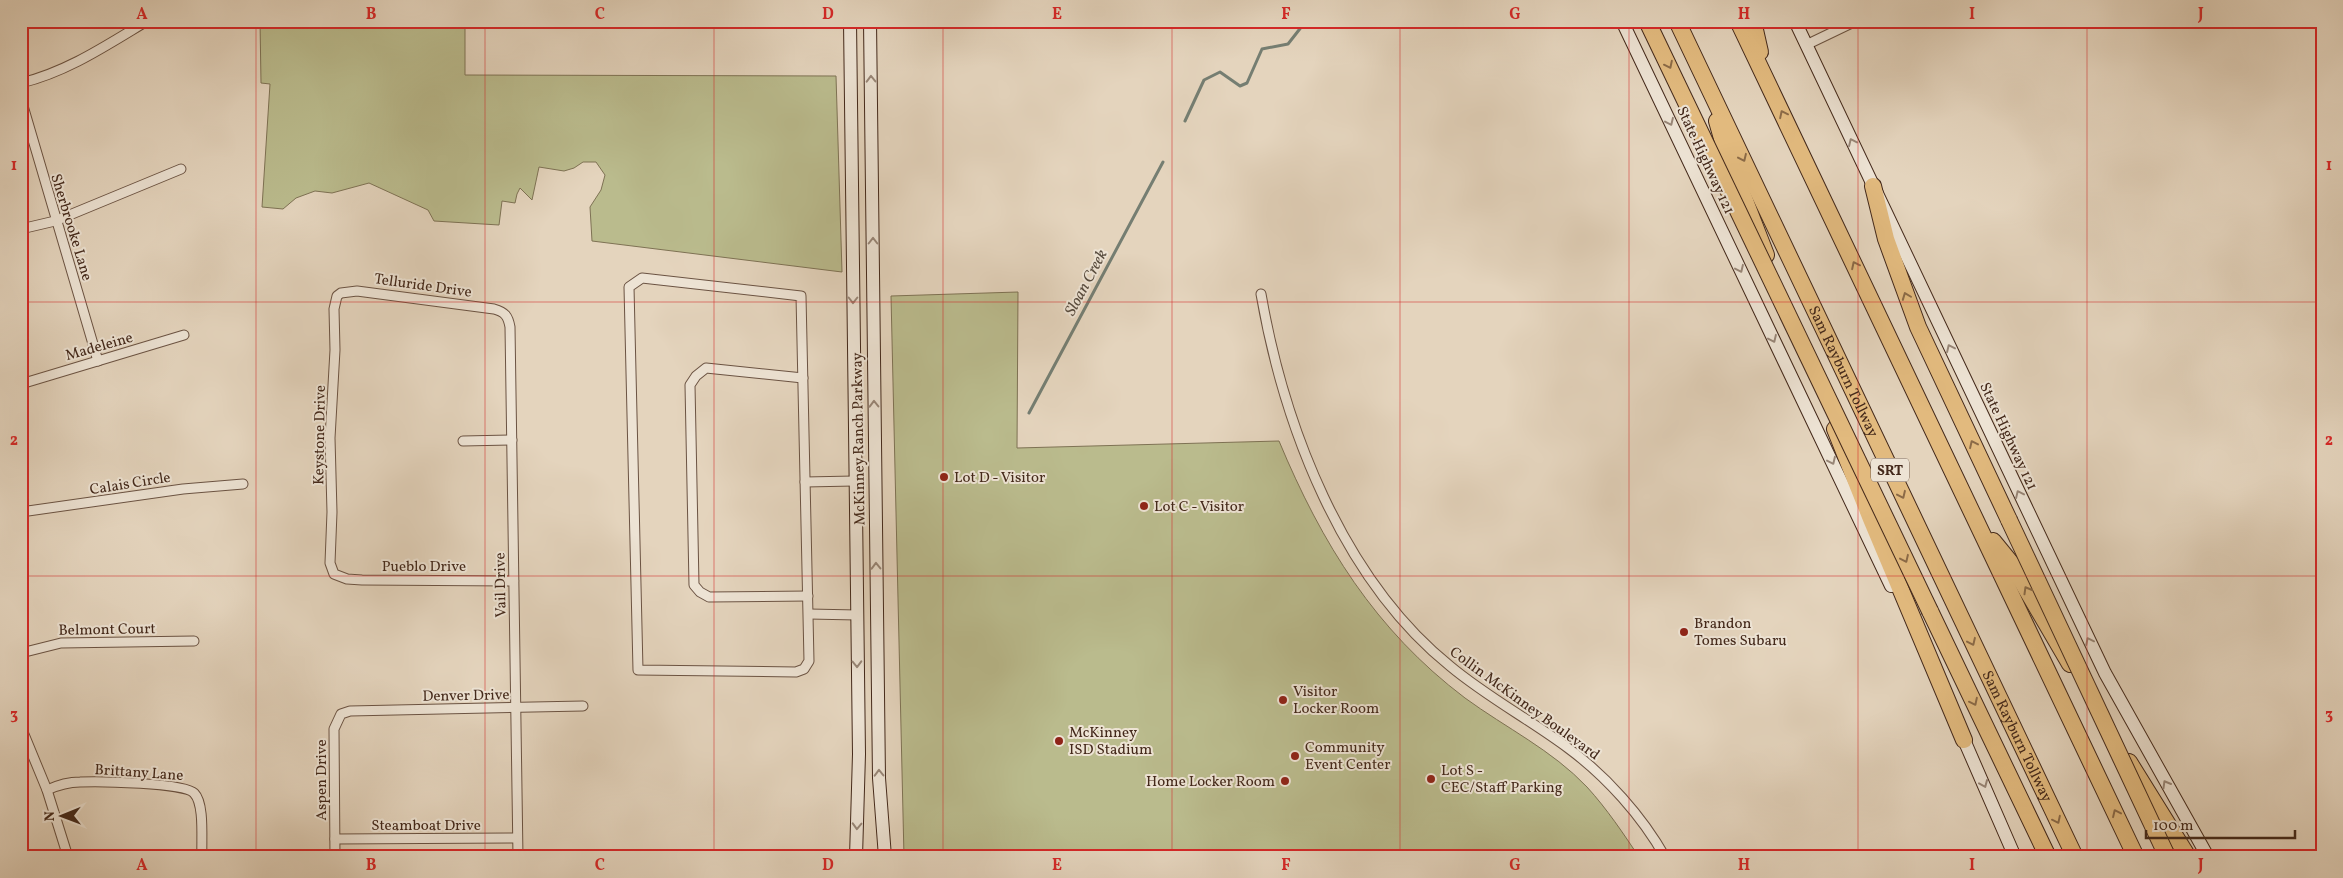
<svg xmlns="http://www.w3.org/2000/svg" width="2343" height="878" viewBox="0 0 2343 878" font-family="Vollkorn,serif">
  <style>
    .green { fill: #babb8d; stroke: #7e7254 }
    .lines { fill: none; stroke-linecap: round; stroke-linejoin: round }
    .stream { stroke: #757e72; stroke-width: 3 }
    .minor-casing { stroke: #6b5343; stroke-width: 11 }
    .secondary-casing { stroke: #43281a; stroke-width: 14 }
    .motorway-casing { stroke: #43281a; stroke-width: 18 }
    .minor { stroke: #ede3d4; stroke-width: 9 }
    .secondary { stroke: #ede3d4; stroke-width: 12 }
    .motorway { stroke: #e2ba7e; stroke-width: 16 }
    .motorway-bridge-casing { stroke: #43281a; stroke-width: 18; stroke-linecap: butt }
    .motorway-bridge { stroke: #e2ba7e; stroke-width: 16 }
    .oneway { stroke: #8b6a47 }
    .oneway2 { stroke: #988677 }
    .grid { fill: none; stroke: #d62828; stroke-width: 1; stroke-opacity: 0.55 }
    .poi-dot { fill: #8f2418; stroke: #ede3d4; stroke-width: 2 }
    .labels { text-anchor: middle; stroke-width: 4; stroke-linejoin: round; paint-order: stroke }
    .shield { fill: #ede3d4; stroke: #766052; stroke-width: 1 }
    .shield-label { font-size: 14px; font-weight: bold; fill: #43281a }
    .street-label { font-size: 15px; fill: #43281a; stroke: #ede3d4 }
    .poi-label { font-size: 15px; fill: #43281a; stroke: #ede3d4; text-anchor: start }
    .water-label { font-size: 16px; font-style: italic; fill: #584c3f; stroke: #ede3d4 }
    .neatline { fill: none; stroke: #d62828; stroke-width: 2 }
    .grid-label { font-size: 16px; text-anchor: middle; font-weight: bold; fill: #d62828 }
  </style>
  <rect width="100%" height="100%" fill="#e4d4bd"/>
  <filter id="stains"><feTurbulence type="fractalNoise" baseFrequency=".004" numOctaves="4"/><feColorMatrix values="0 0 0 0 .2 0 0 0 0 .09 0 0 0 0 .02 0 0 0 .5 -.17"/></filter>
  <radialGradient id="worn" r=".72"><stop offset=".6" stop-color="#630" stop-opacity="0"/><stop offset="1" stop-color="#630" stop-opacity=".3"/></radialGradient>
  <g class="green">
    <path d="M260,21H465V75L836,76L842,272L592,241L590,207L601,190L605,175L596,162H583L574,168L564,171L539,167L532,200L520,188L517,194L515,203L502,201L499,225L434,221L428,210L369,183L332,193L315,191L296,198L283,209L262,207L270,84L261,83Z"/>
    <path d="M1018,292L1017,448L1279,441C1322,544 1375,630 1465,698C1506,728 1552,750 1587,787C1607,809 1623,833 1639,857H904L891,296Z"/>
  </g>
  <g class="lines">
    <g class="stream">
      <path d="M1185,121L1204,80L1220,72L1240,86L1247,83L1262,49L1288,44L1306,21"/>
      <path d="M1029,413L1163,162"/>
    </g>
    <g class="minor-casing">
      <g id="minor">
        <path d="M1806,45L1856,21"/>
        <path d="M21,83C67,72 107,45 147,21"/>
        <path d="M21,99L98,361"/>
        <path d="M21,229L55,221L181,169"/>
        <path d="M642,278L801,296L809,661L804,669L796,672L638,670L629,287Z"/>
        <path d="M1261,294C1284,426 1342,579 1450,666C1487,697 1529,719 1568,748C1606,776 1642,816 1665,857"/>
        <path d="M803,378L706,368L696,376L690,385L694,585L700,592L709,597L808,596"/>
        <path d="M21,384L184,335"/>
        <path d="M463,441L512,440"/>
        <path d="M805,482L854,481"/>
        <path d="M21,512L183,489L243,484"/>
        <path d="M514,581L362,580L347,579L334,574L330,563L332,512L330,438L335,350L334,309L337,296L341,293L357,291L494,309C505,312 508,316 510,327L518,857"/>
        <path d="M809,614L857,615"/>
        <path d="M21,653L61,643L194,641"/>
        <path d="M21,727L47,790L68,857"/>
        <path d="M47,790C58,785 68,782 80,782C98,781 185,783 194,793C205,804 201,841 202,857"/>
        <path d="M335,839L517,838"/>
        <path d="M335,857L334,729L341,714L350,711L583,706"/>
      </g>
    </g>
    <g class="secondary-casing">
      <g id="secondary">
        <path d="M850,21L859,754L856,857"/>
        <path d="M870,21L879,778L885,857"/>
        <path d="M1622,21L1891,586"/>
        <path d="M1795,21L2105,673L2208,857"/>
        <path d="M1961,733L2015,857"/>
      </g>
    </g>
    <g class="motorway-casing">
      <g id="motorway">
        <path id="s1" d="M1677,21L2075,857"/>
        <path d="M1738,21L2136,857"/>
        <path d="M1753,21L1760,52"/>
        <path d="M1717,121L1725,149L1766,255"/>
        <path d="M1873,186L1886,239L1918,327L2009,520"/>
        <path d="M1835,429L1871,519L1964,740"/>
        <path d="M1993,541L2011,563L2070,664"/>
        <path d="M1930,611L2048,857"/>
        <path d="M2129,762L2188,857"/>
      </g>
    </g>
    <use href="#minor" class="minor"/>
    <use href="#secondary" class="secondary"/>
    <use href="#motorway" class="motorway"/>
    <g class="motorway-bridge-casing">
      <g id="motorway-bridge">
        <path d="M1647,21L1930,611"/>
        <path d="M2009,520L2167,856"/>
      </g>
    </g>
    <use href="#motorway-bridge" class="motorway-bridge"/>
  </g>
  <defs><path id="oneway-chevron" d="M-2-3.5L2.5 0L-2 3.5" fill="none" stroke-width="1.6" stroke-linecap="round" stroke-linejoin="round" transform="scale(1.25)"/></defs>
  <g class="oneway">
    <use href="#oneway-chevron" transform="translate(1669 65) rotate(64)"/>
    <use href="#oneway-chevron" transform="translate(1783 114) rotate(-116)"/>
    <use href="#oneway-chevron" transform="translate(1743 158) rotate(65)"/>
    <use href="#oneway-chevron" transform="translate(1855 265) rotate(-116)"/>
    <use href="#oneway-chevron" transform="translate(1906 296) rotate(-111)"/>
    <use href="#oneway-chevron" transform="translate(1973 444) rotate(-115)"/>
    <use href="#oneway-chevron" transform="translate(1902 495) rotate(65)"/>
    <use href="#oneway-chevron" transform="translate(1905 559) rotate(65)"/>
    <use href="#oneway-chevron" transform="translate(2027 590) rotate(-120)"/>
    <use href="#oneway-chevron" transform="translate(1972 642) rotate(65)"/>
    <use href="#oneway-chevron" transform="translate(1974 702) rotate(64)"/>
    <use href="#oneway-chevron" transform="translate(2116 813) rotate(-115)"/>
    <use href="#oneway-chevron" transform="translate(2057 820) rotate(64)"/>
  </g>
  <g class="oneway2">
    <use href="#oneway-chevron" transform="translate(871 79) rotate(-91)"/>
    <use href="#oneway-chevron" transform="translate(1670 122) rotate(65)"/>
    <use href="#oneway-chevron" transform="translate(1852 142) rotate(-115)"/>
    <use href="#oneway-chevron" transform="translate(873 241) rotate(-90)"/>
    <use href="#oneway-chevron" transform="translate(1740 269) rotate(65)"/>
    <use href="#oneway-chevron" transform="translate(853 300) rotate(90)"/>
    <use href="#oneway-chevron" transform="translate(1773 339) rotate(65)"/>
    <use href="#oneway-chevron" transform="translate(1950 348) rotate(-115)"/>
    <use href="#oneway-chevron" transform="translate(874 404) rotate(-91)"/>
    <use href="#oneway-chevron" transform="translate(1832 461) rotate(65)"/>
    <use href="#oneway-chevron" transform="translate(2019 494) rotate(-115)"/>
    <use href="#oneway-chevron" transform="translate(876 566) rotate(-91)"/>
    <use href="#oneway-chevron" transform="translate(2089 641) rotate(-116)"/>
    <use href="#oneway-chevron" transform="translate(857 664) rotate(89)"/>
    <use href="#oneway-chevron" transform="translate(879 773) rotate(-91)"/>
    <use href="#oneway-chevron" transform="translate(1984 784) rotate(67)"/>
    <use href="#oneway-chevron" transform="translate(2166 784) rotate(-120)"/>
    <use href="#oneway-chevron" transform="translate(857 826) rotate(92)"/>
  </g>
  <path class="grid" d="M256,21V857M485,21V857M714,21V857M943,21V857M1172,21V857M1400,21V857M1629,21V857M1858,21V857M2087,21V857M21,302H2322M21,576H2322"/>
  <g class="poi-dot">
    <circle cx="944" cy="477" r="5"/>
    <circle cx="1144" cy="506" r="5"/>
    <circle cx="1684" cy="632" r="5"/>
    <circle cx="1283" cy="700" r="5"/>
    <circle cx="1059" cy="741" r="5"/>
    <circle cx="1295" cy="756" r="5"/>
    <circle cx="1431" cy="779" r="5"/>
    <circle cx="1285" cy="781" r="5"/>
  </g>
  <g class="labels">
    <rect class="shield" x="1871" y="458.5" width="38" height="23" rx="4"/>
    <g class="shield-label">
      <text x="1890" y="475">SRT</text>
    </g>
    <g class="street-label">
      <text transform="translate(1706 160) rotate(65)" y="5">State Highway 121</text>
      <text transform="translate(72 227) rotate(73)" y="5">Sherbrooke Lane</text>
      <text transform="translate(423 285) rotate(8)" y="5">Telluride Drive</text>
      <text transform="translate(99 346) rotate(-16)" y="5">Madeleine</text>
      <text dy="5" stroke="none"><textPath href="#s1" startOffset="388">Sam Rayburn Tollway</textPath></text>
      <text transform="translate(319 435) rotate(-89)" y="5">Keystone Drive</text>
      <text transform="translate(2009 436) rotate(65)" y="5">State Highway 121</text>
      <text transform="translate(858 439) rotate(-91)" y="5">McKinney Ranch Parkway</text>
      <text transform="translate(130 483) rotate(-9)" y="5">Calais Circle</text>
      <text x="424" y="571">Pueblo Drive</text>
      <text transform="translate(500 585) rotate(-91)" y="5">Vail Drive</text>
      <text transform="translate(107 629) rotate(-1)" y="5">Belmont Court</text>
      <text transform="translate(466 695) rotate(-1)" y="5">Denver Drive</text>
      <text transform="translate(1525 703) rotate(36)" y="5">Collin McKinney Boulevard</text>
      <text dy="5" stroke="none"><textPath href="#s1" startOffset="792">Sam Rayburn Tollway</textPath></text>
      <text transform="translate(139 772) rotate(4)" y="5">Brittany Lane</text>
      <text transform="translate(321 780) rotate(-90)" y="5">Aspen Drive</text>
      <text x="426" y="830">Steamboat Drive</text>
    </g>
    <g class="poi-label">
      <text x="954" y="482">Lot D - Visitor</text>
      <text x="1154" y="511">Lot C - Visitor</text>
      <text x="1694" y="628">Brandon<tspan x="1694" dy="17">Tomes Subaru</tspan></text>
      <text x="1293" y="696">Visitor<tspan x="1293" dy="17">Locker Room</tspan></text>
      <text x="1069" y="737">McKinney<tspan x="1069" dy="17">ISD Stadium</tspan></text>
      <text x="1305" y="752">Community<tspan x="1305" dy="17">Event Center</tspan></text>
      <text x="1441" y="775">Lot S -<tspan x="1441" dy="17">CEC/Staff Parking</tspan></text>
      <text x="1275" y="786" text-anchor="end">Home Locker Room</text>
    </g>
    <g class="water-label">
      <text transform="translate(1085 282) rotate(-62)" y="6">Sloan Creek</text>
    </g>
  </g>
  <rect width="2343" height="878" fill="none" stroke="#e4d4bd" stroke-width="55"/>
  <g transform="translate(62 816) rotate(269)" stroke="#ede3d4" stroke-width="4" paint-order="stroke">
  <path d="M0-4L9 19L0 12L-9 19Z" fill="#43281a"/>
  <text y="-8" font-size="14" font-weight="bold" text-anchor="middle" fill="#43281a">N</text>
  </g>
  <path d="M2146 830v8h149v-8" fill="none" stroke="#43281a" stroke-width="2.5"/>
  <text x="2153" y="830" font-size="15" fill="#43281a" stroke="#ede3d4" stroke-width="4" paint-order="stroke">100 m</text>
  <rect x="28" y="28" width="2288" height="822" class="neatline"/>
  <g class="grid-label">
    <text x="142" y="19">A</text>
    <text x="371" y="19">B</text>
    <text x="600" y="19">C</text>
    <text x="828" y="19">D</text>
    <text x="1057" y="19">E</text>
    <text x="1286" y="19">F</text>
    <text x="1515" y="19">G</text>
    <text x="1744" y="19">H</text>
    <text x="1972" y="19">I</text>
    <text x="2201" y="19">J</text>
    <text x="14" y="170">1</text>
    <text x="2329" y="170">1</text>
    <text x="14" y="445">2</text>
    <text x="2329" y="445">2</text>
    <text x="14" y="719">3</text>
    <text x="2329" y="719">3</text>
    <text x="142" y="870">A</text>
    <text x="371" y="870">B</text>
    <text x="600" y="870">C</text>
    <text x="828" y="870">D</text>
    <text x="1057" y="870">E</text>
    <text x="1286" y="870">F</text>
    <text x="1515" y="870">G</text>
    <text x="1744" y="870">H</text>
    <text x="1972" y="870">I</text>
    <text x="2201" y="870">J</text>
  </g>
  <rect width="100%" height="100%" filter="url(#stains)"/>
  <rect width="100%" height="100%" fill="url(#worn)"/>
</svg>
